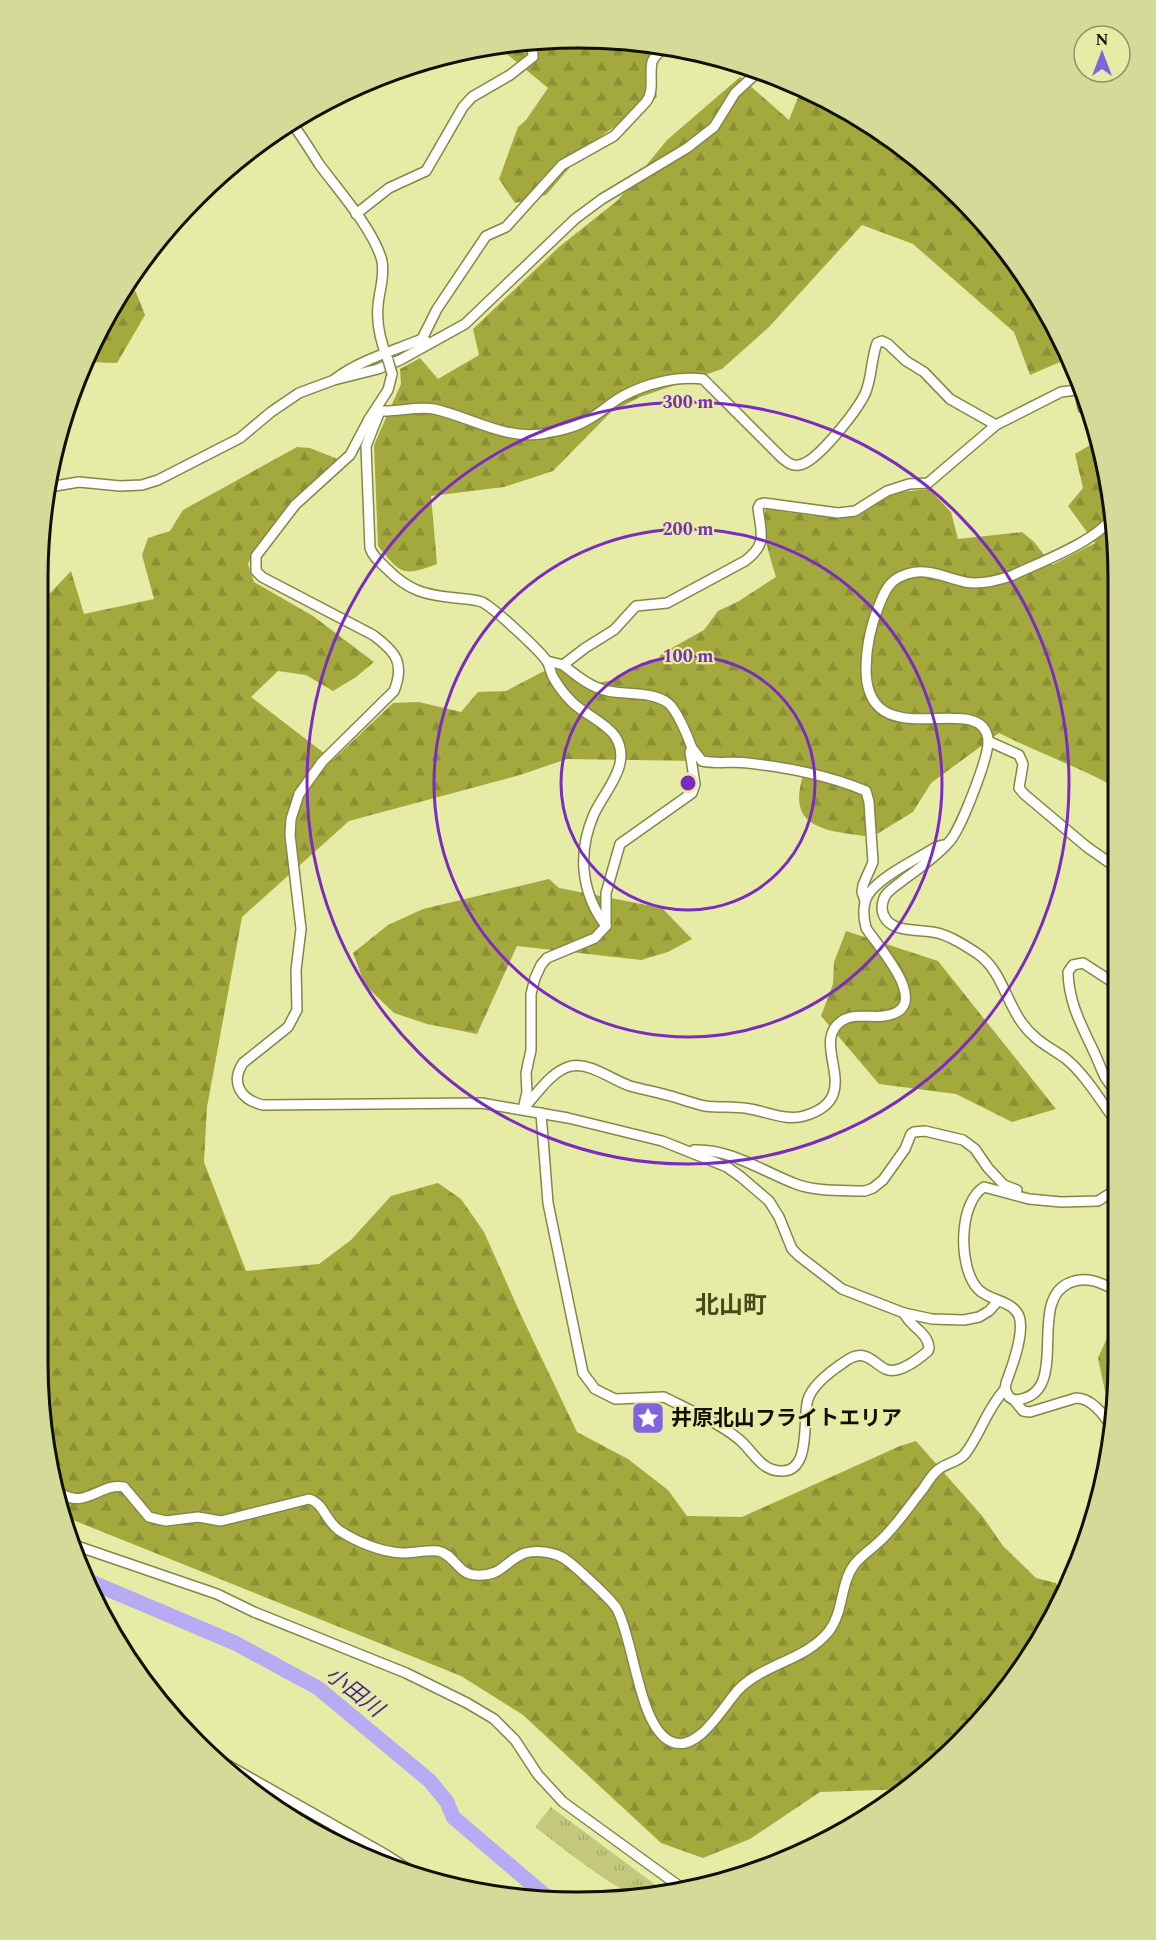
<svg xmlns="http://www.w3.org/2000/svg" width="1156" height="1940" viewBox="0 0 1156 1940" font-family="Spectral,'Noto Sans JP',serif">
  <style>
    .grass { fill: url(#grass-tufts) }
    .forest { fill: url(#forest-firs) }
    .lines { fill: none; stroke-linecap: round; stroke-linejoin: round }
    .river { stroke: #b7abf4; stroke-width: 15 }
    .minor-casing { stroke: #848846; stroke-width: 12 }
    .minor { stroke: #fff; stroke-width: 9 }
    .minor-bridge-casing { stroke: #848846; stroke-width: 12; stroke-linecap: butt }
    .minor-bridge { stroke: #fff; stroke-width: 9 }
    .ring { fill: none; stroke: #7b2cbf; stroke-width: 3 }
    .labels { text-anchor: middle; stroke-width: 4.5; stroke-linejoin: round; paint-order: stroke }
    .poi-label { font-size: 21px; font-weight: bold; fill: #101100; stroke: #e6eba6; text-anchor: start }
    .water-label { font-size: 22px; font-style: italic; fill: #48278e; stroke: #e6eba6 }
    .quarter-label { font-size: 24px; font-weight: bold; fill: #484a17; stroke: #e6eba6 }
    .rim { fill: none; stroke: #101100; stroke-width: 3 }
    .centre { fill: #7b2cbf; stroke: #e6eba6; stroke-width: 3 }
    .ring-label { font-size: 18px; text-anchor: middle; font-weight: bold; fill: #7b2cbf; stroke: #e6eba6; stroke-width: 4.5; stroke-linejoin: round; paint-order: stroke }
  </style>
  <defs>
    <pattern id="grass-tufts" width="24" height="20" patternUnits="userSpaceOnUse" patternTransform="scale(1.5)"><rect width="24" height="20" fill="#c3c87d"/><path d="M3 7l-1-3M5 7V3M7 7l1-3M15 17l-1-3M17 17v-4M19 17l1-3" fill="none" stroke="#a6ab6a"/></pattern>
    <pattern id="forest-firs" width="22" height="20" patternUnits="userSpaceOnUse" patternTransform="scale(1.5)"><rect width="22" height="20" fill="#a4a93e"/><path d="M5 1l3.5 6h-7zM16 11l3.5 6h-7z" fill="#8c9035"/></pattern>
  </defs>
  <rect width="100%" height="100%" fill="#e6eba6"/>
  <path class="grass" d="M551,1807L661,1889C653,1890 642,1894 633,1893C617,1892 551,1839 535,1827Z"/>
  <g class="forest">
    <path d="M578,38L647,44L657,97L590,144L546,195L515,203L499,179L518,127L526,120L548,88L497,46Z"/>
    <path d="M740,77L789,120L801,90L798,86L879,129L984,221L1046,308L1067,359L1030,375L1014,332L913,244L862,225L769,327L722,369L640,397L611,412L553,471L504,487L431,496L437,564C402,577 401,574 378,546L374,445L401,384L400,369L420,358L438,379L479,355L473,329L559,247L618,200L667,140Z"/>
    <path d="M126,284L133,285L145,315L117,363L87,362Z"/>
    <path d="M1100,439L1117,542V788C1079,767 1038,753 999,733L931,783L913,812L872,837C849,833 805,833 800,806C797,795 802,780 804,769L762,762L567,759L520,775L349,821L242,917L207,1107L204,1162L246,1271L319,1264L351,1240L391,1196L438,1183L461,1199L484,1232L520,1313L577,1432L628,1459L668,1490L687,1516L742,1517L900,1446L916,1441L983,1517L1003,1546L1036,1578L1056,1583L1061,1594L1027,1663L908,1789L820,1792L750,1839L703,1858L661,1843L523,1715L461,1676L63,1516L38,1362L39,605L71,571L84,614L154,599L142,555L148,538L170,531L183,510L297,447L310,448L340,460L292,503L252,555L248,564L254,582L313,616L374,662L356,677L333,691L306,675L278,671L251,697L333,760L393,703L419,702L461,712L478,692L506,691L542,672L558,668L584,685L615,680L632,668L658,661L661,654L704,630L718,611L739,601L776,577C771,560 759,526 766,509L815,516L855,517L891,493L929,489L951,512L958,539L1022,532L1034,542L1052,565L1095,543L1068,506L1083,488L1075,454Z"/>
    <path d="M549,879L559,888L662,908L692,939L668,952L641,960L517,946L477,1034L427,1024L394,1013L365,985L353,953L388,925L423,909Z"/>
    <path d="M846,931L938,961L1056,1109L1012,1122L956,1094L879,1084L821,1016L833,984L834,962Z"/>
    <path d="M1117,1316V1398L1116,1405L1105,1391L1098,1358Z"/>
  </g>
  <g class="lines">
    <path class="river" d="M91,1582L235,1643L318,1688L430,1781L447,1802L453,1817L548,1898"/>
    <g class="minor-casing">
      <g id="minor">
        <path d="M291,122C301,135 310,150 319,164C338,190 374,230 382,261C385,278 379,290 378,306C376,326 381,343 388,360"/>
        <path d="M356,214L389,188L426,171L463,107L472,97L510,75L533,57L532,42"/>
        <path d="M1044,305L1049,324L1061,344"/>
        <path d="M422,339L437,309L486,236L506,227L562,165L614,136L646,102C655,90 649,76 652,62C654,56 661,51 665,46"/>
        <path d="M392,374L388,390L369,419L350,455L295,505L256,556V571L262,577L373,635C396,652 405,663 394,691L322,762L299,794L291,819L290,835L301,929L296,970L297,1010L288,1027L243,1063C230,1083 241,1100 263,1105L481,1103L568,1118L662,1141L727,1167L741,1177L769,1201L779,1217L792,1249L799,1256L842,1289L904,1313L932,1319L964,1320L979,1317L989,1311L998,1301"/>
        <path d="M335,379C360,360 393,351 422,339L426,341"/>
        <path d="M377,410L380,411L366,446L370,548C373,557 380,562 387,569C409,591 425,595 456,598C464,599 474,599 482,602C494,608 538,649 546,660C550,665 550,672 553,677C558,686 565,695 572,702C584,714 605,722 615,736C633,764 605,790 594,814C577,853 581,893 606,926L595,938L547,958L541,965L535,978L531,994V1050L526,1073L527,1092L523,1109"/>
        <path d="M380,411C398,412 416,406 434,409C470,417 503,439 541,434C558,431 575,428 589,419C601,413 611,402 623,396C647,383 678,376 703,379L782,458C787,462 791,466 799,465C817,463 857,410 865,394C872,378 871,359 877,343L882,341L888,344L906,361L924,372L950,399L996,425"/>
        <path d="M1094,423L1096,438L1104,461"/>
        <path d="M49,489L55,486L79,482L120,486L142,485L158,480L240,438L271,412L299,393L334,380L378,369L400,360L465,324L575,219L602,199L687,148L714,127L735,93L759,71"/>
        <path d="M1113,516C1098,541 1038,563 1011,576C996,581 980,585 965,582C945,578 928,567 907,574C891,579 886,588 880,603C871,624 866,647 866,671C868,759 981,688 988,739C990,755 960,831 949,842C936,857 918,869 902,881C897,885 889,890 885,896C883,900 882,905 882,909C886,937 923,927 941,934C954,938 966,946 978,954C1001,970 1006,1001 1022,1023C1035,1041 1048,1046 1065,1058C1086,1075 1101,1102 1117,1123"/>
        <path d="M547,661L563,665L585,648L614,630L636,606L667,603L745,561C768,544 761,533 758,508L760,504L764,503L838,513L855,511L887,491L909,484L928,483L996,425L1061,392L1076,390L1080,392L1083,408H1088"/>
        <path d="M563,665C577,676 590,687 608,691C626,695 652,691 668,703C677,710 688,737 692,748L690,752L695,784L692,793L620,844L606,893V926"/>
        <path d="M988,741L1019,755L1023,764L1019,788L1024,794L1087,847L1117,868"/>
        <path d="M692,748L702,761C717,764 733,761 748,763C789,768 828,775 866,791L869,802L873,862L863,885L862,892L865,901"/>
        <path d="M1117,985L1083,963L1073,965L1068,972C1069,1004 1081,1024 1094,1052C1102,1069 1103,1079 1117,1092"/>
        <path d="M524,1108C537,1094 551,1071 571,1066C590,1062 612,1080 630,1086C645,1090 660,1093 674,1097C684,1100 695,1104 705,1106C720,1108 735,1106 750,1109C768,1112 786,1121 804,1116C869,1097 806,1043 843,1020C855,1013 871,1018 884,1016C936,1009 879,948 866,928C863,916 862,902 870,892C883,875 917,859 936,847L943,845"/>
        <path d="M541,1113L548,1203L583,1373L595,1389L615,1399L664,1397C687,1409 726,1426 743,1443C755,1455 763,1472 783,1471C812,1470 802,1417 808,1399C813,1385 831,1371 843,1363C871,1341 876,1375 896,1370C906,1368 920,1358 928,1351L929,1348C928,1332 910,1327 904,1313"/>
        <path d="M694,1150C729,1148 764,1172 796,1184C817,1192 843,1190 865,1191L873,1188L883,1180L905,1149L911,1134L914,1132L925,1131L963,1140L975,1149L988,1168L1004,1185L1017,1190"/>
        <path d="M1014,1400C1074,1397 1025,1302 1069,1283C1086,1275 1102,1283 1117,1291"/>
        <path d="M1111,1427C1104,1414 1091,1398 1076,1398L1030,1412L1023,1411L1014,1400L1009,1397L1005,1389L1006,1383C1012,1367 1025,1333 1019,1316C1012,1300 989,1301 978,1289C958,1268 958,1203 984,1187L1029,1199L1061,1202L1098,1201L1117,1189"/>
        <path d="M59,1492C85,1511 100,1482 124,1487L149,1517L166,1521L198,1517L221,1521L309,1499C324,1503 325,1521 340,1531C357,1542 381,1552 402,1553C413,1553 426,1550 438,1551C453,1553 458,1574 475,1575C503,1577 505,1560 525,1553C537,1550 555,1552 565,1559C575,1566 611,1599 617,1609C634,1640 639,1729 672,1742C699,1753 724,1704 740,1688C766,1663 806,1660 829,1631C844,1611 840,1584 854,1565C862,1554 875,1547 884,1537C899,1522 910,1505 923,1489C927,1483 932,1474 939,1469C947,1463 958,1462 965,1454C981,1433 986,1410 1005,1389"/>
        <path d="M71,1544L217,1594L254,1612L406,1673L467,1703L494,1719L515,1740L538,1775L563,1802L679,1886"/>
        <path d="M217,1759L388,1856L420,1877"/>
      </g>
    </g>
    <use href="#minor" class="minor"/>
    <g class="minor-bridge-casing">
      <path id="minor-bridge" d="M388,360L392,374"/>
    </g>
    <use href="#minor-bridge" class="minor-bridge"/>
  </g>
  <g class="ring">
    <circle cx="688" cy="783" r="127"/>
    <circle cx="688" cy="783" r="254"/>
    <circle cx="688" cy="783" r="381"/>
  </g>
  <defs>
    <g id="sight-square" transform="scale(1.725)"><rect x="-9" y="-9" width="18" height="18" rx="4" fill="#8263de" stroke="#e6eba6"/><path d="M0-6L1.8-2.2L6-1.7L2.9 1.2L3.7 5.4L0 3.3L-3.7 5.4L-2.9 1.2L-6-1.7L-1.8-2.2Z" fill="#fff"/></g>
  </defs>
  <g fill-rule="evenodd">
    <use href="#sight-square" x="648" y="1418"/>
  </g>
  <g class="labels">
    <g class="poi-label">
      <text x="671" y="1425">井原北山フライトエリア</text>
    </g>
    <g class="water-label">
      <text transform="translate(355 1691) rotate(38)" y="8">小田川</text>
    </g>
    <g class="quarter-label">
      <text x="731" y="1313">北山町</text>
    </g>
  </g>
  <path d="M0 0H1156V1940H0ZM578 48H578A530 530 0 0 1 1108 578V1362A530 530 0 0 1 578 1892H578A530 530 0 0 1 48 1362V578A530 530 0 0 1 578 48Z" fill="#d5da99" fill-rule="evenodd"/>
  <path class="rim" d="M578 48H578A530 530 0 0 1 1108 578V1362A530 530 0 0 1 578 1892H578A530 530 0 0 1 48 1362V578A530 530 0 0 1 578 48Z"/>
  <circle cx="688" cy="783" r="9" class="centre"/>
  <g class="ring-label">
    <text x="688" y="408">300 m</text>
    <text x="688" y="535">200 m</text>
    <text x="688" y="662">100 m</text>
  </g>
  <g transform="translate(1102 54)"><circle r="28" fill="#e6eba6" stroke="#909464" stroke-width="1.5"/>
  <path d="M0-4.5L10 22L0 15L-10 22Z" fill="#8263de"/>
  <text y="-9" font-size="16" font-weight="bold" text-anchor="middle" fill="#101100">N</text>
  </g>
</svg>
